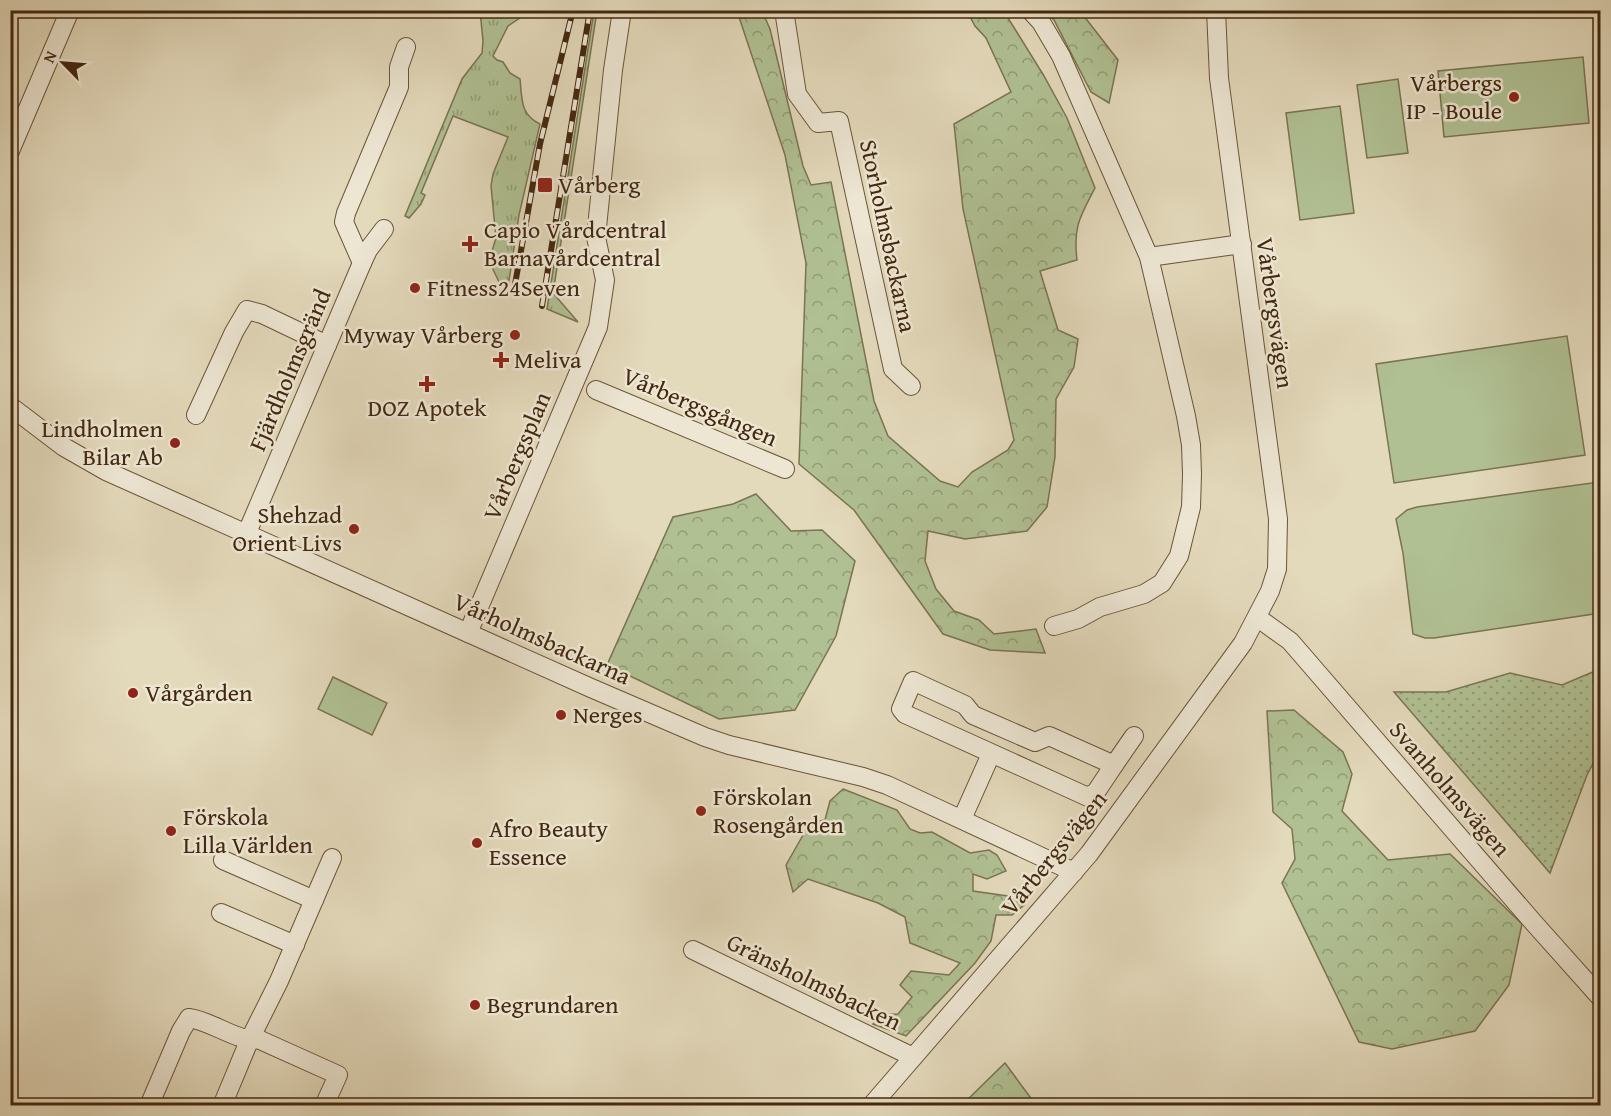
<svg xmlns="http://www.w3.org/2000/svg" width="1611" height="1116" viewBox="0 0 1611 1116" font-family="'Gentium Book Plus',serif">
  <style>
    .grass { fill: url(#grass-tufts); stroke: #7a7451; stroke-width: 1.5 }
    .forest { fill: url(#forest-crowns); stroke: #7a7451; stroke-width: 1.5 }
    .park { fill: url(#park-dots); stroke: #7a7451; stroke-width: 1.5 }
    .garden { fill: #b0c093; stroke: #7a7451; stroke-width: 1.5 }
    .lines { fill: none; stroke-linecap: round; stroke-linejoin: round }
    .minor-casing { stroke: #6b543a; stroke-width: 20 }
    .minor { stroke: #ede6d3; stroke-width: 18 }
    .rail-casing { stroke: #43280f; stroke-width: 6 }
    .rail { stroke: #ede6d3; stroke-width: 4; stroke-dasharray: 11; stroke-linecap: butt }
    .poi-dot { fill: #8f2418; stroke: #ede6d3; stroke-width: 2 }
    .labels { text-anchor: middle; stroke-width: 5; stroke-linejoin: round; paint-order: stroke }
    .poi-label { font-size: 24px; fill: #43280f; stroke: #ede6d3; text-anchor: start }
    .street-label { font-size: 24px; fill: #43280f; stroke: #ede6d3 }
  </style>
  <defs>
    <pattern id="grass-tufts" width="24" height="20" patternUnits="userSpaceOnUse" patternTransform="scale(1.5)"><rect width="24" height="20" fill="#b0c093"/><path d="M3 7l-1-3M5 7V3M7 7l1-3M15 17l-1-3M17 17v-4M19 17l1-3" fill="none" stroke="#919c76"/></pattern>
    <pattern id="forest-crowns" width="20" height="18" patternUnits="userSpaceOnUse" patternTransform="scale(1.5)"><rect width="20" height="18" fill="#b0c093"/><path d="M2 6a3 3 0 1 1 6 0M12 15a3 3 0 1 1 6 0" fill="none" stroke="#919c76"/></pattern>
    <pattern id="park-dots" width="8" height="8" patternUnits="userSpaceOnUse" patternTransform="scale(1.5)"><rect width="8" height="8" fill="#b0c093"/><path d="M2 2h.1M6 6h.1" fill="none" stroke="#919c76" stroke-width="1.8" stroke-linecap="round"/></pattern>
  </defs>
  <rect width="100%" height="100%" fill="#e3d9bb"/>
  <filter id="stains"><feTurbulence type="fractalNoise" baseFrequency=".00333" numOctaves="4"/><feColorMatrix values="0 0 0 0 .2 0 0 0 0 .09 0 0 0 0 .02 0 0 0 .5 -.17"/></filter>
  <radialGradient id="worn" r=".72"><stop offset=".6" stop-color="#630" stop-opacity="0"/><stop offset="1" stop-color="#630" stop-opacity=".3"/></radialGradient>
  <g class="grass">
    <path d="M480,11H509L513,14L520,13L523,16L508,26L493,56L497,60L503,62L510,73L520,79C522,98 520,115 540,124L519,215L508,287L500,284L489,261L496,238L491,186L493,174L508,137L453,116L421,193L425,195L421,204L409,218L405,216L462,79L482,53L483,41Z"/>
    <path d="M594,11H597L553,293L578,322L547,309Z"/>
  </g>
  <g class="forest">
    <path d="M737,11H762L770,29L803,166L811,185L831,182L874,401L888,436L940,481L958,487L972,472L1008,450L1014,440L963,209L954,124L1011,92L986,38L975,26L967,11H1002L1005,13L1044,76L1067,118L1095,188C1080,217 1073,226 1077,260L1040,271L1058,330L1078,339L1074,367L1056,399L1055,457L1047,507L1027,531L965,539L928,531L925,561L936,589L954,611L979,620L994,634L1036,629L1045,653L990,650L943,634L854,510L799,464L806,263L785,155Z"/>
    <path d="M1045,11H1080L1118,60L1109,103L1091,92L1054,20Z"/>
    <path d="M1383,11L1474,10V11L1459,16Z"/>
    <path d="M756,494L791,531L822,530L855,561L836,636L795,710L719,719L607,665L673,517L733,504Z"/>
    <path d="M1294,710L1343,752L1352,774L1342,811L1388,860L1450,854L1522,924L1509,985L1475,1031L1392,1049L1359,1042L1282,883L1295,859L1292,829L1273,812L1267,711Z"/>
    <path d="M843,789L897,810L910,829L920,833L932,832L970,853L989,850L997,855L1006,871L987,879L973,874V891L1008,896L1024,905L1012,915H996L991,941L975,963L906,1036L873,1024L878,1015L898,1014L912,997L900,985L911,971L949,975L960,963L910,943L905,917L878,903L808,879L793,892L786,865L810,823L825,820L830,801Z"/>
    <path d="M1005,1063L1036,1105H962Z"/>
  </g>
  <path class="park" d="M1600,669V750L1587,775L1550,873L1394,692H1446L1510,673L1562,685Z"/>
  <g class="garden">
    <path d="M1583,57L1589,123L1444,137L1438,71Z"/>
    <path d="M1398,79L1408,153L1367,158L1357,85Z"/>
    <path d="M1340,106L1354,213L1300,220L1286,113Z"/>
    <path d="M1567,336L1585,455L1394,483L1376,364Z"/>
    <path d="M1599,482L1600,613L1434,638H1425L1413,634L1403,553L1396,519L1407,510L1417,507Z"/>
    <path d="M333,677L387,703L372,735L318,709Z"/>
  </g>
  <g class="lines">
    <g class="minor-casing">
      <g id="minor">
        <path d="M784,10L797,94L818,123L839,121L893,369L911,386"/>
        <path d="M1030,10L1041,22L1061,56L1149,257L1186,416L1191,445L1192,474L1191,507L1179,556L1162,583L1144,594L1100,607L1078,619L1054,626"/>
        <path d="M10,151L70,10"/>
        <path d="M1149,257L1242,244"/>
        <path d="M362,263L344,222L346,213L399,87V67L406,47"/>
        <path d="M596,390L785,469"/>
        <path d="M10,406L64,447L106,471L591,688L705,737L729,745L863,777L887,785L1074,872"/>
        <path d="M196,415L234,332L247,310L262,314L327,345"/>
        <path d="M246,535L362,263L368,250L384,229"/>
        <path d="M1258,618L1290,641L1533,922L1600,997"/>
        <path d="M468,633L598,327L605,280L596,237L613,70L622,10"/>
        <path d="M913,681L965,705L973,715L1035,742L1049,736L1114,765L1096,792L1088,797L905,714L901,709Z"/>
        <path d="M1114,765L1134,736"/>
        <path d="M962,819L991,754"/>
        <path d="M223,860L314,900"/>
        <path d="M221,913L295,945"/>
        <path d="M693,950L913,1057"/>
        <path d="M149,1106L181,1031L189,1018C212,1021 239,1043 258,1039L338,1075L324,1106"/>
        <path d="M222,1106L249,1041L279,981L332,858"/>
        <path d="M871,1106L1089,854L1243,643L1270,591L1277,569L1278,519L1219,78L1216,10"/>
      </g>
    </g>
    <use href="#minor" class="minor"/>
    <g class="rail-casing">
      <g id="rail">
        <path d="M514,290L540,144L573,10"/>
        <path d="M542,306L590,10"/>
      </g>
    </g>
    <use href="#rail" class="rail"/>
  </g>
  <g class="poi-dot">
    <circle cx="1514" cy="97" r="6"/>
    <rect x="537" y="177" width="16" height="16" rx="3"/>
    <path d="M467 235h6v6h6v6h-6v6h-6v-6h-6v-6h6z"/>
    <circle cx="415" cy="288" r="6"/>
    <circle cx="515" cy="335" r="6"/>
    <path d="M498 351h6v6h6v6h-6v6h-6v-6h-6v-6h6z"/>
    <path d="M424 375h6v6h6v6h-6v6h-6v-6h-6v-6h6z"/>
    <circle cx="175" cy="443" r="6"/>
    <circle cx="354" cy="529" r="6"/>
    <circle cx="133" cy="693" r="6"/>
    <circle cx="561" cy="715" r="6"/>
    <circle cx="701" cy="811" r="6"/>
    <circle cx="171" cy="831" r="6"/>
    <circle cx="477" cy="843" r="6"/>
    <circle cx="475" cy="1005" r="6"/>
  </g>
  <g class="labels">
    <g class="poi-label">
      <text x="1502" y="91" text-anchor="end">Vårbergs<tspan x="1502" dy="28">IP - Boule</tspan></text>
      <text x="558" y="193">Vårberg</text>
      <text x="484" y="238">Capio Vårdcentral<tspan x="484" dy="28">Barnavårdcentral</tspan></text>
      <text x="427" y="296">Fitness24Seven</text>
      <text x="503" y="343" text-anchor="end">Myway Vårberg</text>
      <text x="514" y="368">Meliva</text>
      <text x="427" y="416" text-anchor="middle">DOZ Apotek</text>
      <text x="163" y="437" text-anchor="end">Lindholmen<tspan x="163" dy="28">Bilar Ab</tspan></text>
      <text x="342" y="523" text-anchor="end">Shehzad<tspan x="342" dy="28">Orient Livs</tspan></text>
      <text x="145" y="701">Vårgården</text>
      <text x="573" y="723">Nerges</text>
      <text x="713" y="805">Förskolan<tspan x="713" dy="28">Rosengården</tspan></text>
      <text x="183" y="825">Förskola<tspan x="183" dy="28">Lilla Världen</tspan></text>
      <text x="489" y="837">Afro Beauty<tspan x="489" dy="28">Essence</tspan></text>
      <text x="487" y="1013">Begrundaren</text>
    </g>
    <g class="street-label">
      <text transform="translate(888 236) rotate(78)" y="8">Storholmsbackarna</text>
      <text transform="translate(1275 313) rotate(82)" y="8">Vårbergsvägen</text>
      <text transform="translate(290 370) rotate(-67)" y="8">Fjärdholmsgränd</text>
      <text transform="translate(700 407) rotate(23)" y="8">Vårbergsgången</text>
      <text transform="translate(517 456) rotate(-67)" y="8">Vårbergsplan</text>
      <text transform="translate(542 639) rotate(24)" y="8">Vårholmsbackarna</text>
      <text transform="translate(1450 789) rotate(49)" y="8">Svanholmsvägen</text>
      <text transform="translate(1054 853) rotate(-51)" y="8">Vårbergsvägen</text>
      <text transform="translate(814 982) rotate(26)" y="8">Gränsholmsbacken</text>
    </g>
  </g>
  <rect width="1611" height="1116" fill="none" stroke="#e3d9bb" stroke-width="36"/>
  <rect x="12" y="12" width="1587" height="1092" fill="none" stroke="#43280f" stroke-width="3"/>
  <rect x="18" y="18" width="1575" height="1080" fill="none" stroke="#43280f" stroke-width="1.5"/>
  <g transform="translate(63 63) rotate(295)" stroke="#ede6d3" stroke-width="4.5" paint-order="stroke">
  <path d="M0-4.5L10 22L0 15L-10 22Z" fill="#43280f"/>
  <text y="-9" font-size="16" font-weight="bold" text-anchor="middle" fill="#43280f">N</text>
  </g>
  <rect width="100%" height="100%" filter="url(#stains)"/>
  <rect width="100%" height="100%" fill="url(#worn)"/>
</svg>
